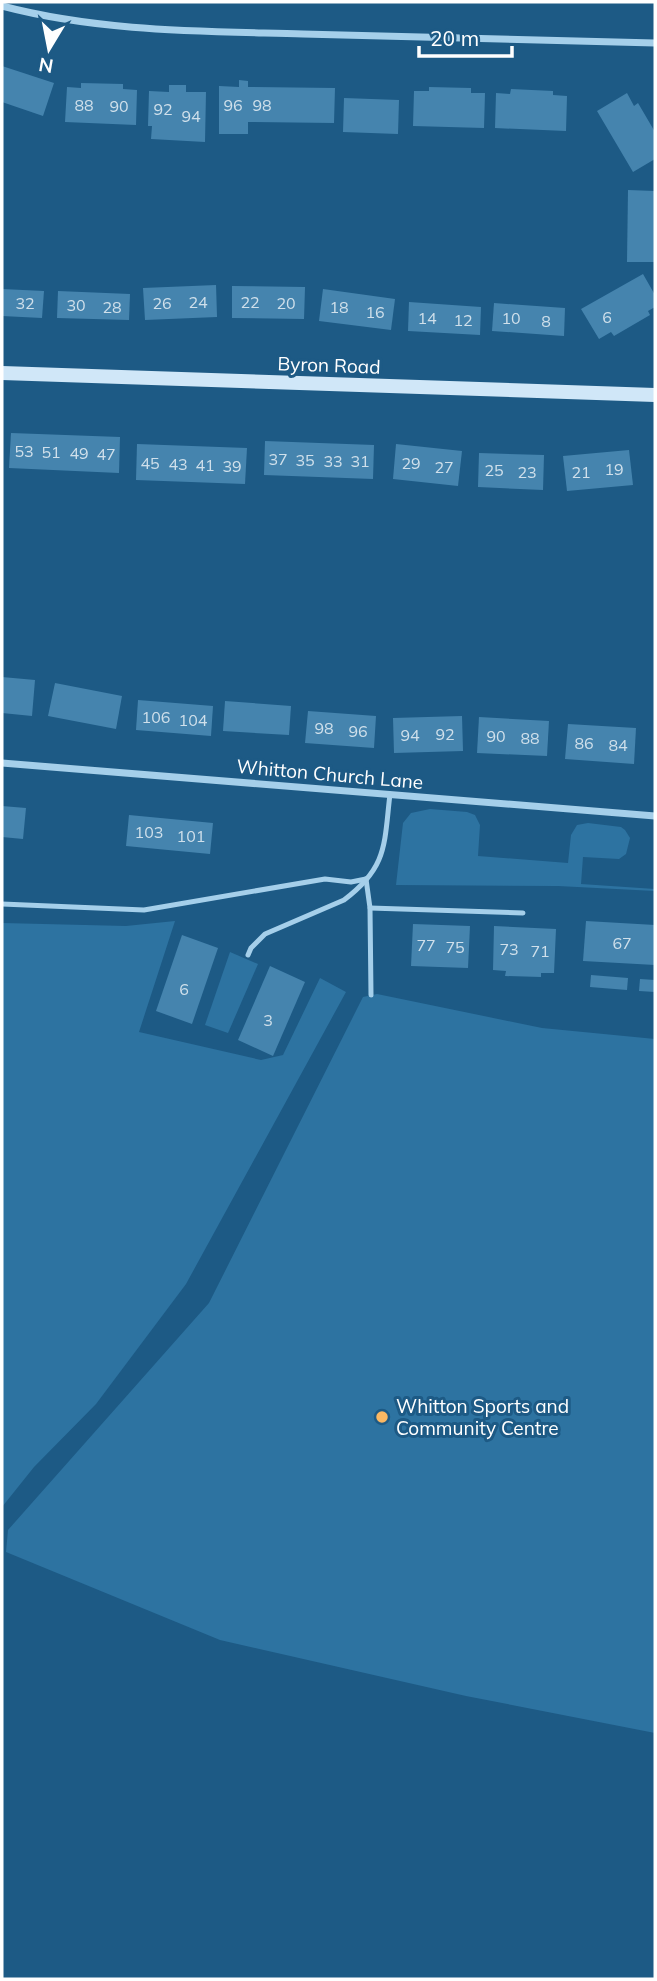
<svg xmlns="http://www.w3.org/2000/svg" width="657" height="1981" viewBox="0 0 657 1981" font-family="Mulish,sans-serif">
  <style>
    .green { fill: #2d73a1 }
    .building { fill: #4584ae }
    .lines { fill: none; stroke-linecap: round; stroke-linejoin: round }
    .lane { stroke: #a5cfea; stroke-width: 5 }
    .street { stroke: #a5cfea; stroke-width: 7 }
    .secondary { stroke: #d0e7f8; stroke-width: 14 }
    .poi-dot { fill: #fab863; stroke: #1d5a85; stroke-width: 2.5 }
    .labels { text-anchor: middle; stroke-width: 6; stroke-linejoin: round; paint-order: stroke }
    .number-label { font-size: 16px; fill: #d0e0eb }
    .street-label { font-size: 19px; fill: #fff; stroke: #1d5a85 }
    .poi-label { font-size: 19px; fill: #fff; stroke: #1d5a85; text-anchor: start }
  </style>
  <rect width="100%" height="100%" fill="#1d5a85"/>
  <g class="green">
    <path d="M430,809L467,812L475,815L480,825L478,856L568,863L571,835L577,825L588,823L621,827L625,830L630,838L626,854L619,859L583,857L581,884L655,889V891L558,886L396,885L403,823L411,813Z"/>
    <path d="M175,921L139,1032L261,1060L283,1055L320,978L346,992L186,1284L96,1404L34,1467L2,1507V923L126,926Z"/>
    <path d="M230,952L258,964L228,1033L205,1025Z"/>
    <path d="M377,994L542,1028L655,1039V1733L466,1696L220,1640L6,1552L8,1530L209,1303L363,997Z"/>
  </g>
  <g class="building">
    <path d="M2,66L54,83L43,116L2,102Z"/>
    <path d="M239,80L248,81V87L335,88L334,123L248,122V134H219V86L239,87Z"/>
    <path d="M81,83L123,84V89L137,90L136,125L65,122L67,87L81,88Z"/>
    <path d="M169,85H186V92H206L205,142L151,139L152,126H148L149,91L169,92Z"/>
    <path d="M429,87L471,88V93H485L484,128L413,126L414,91H429Z"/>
    <path d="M511,89L553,91V95L567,96L566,131L495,128L496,93L510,94Z"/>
    <path d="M627,93L634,106L638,103L655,132V159L633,172L597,111Z"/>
    <path d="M344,98L399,100L398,134L343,132Z"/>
    <path d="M628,190L655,191V262H627Z"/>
    <path d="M643,274L655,295V307L648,311L650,315L614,336L611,332L599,339L581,309Z"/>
    <path d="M216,285L217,317L145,320L143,288Z"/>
    <path d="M232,286L305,287L304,319L232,318Z"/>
    <path d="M2,289L44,291L42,318L2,316Z"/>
    <path d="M323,289L395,299L391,330L319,321Z"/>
    <path d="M58,291L130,294L129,320L57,318Z"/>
    <path d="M409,302L481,307L480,335L408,331Z"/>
    <path d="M494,303L565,308L564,336L492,331Z"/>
    <path d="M11,433L120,437L119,473L9,468Z"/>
    <path d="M265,441L374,445L373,479L264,475Z"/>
    <path d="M137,444L247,448L245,484L136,480Z"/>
    <path d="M396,444L462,451L458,486L393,479Z"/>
    <path d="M629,450L633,485L567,491L563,456Z"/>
    <path d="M479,453L544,455L543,490L478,487Z"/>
    <path d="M2,677L35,680L32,716L2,713Z"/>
    <path d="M55,683L122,696L116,729L48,716Z"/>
    <path d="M138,700L213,706L211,736L136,730Z"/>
    <path d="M225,701L291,706L289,735L223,731Z"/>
    <path d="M308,711L376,716L374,748L305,743Z"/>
    <path d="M462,716L463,751L394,753L393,718Z"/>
    <path d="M479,717L549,721L547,756L477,753Z"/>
    <path d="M568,724L636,728L634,764L565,759Z"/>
    <path d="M2,806L26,808L23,839L2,837Z"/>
    <path d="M129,815L213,823L210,854L126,846Z"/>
    <path d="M586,921L655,925V965L583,961Z"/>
    <path d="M413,924L470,926L468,968L411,966Z"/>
    <path d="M494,926L556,929L554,973H541V977L505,976L506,971L493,970Z"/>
    <path d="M182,935L218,948L192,1024L156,1011Z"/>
    <path d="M270,966L305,982L273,1056L238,1040Z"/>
    <path d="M591,975L628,978L627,990L590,987Z"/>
    <path d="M640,979L655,980V992L639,991Z"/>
  </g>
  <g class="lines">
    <g class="lane">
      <path d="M366,879L370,908L371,995"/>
      <path d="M2,904L144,910L325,879L351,882L366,879"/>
      <path d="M370,908L523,913"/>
      <path d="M248,955L251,948L265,934L344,900C388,867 384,844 390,794"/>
    </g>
    <g class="street">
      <path d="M2,6C101,32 202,31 303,34C421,37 538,40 655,43"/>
      <path d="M2,763L655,816"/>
    </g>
    <path class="secondary" d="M2,373L655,395"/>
  </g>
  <circle class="poi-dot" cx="382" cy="1417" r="7"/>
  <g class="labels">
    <g class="number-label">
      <text x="84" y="111">88</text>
      <text x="233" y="111">96</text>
      <text x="262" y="111">98</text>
      <text x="119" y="112">90</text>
      <text x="163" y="115">92</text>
      <text x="191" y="122">94</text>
      <text x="198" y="308">24</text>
      <text x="250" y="308">22</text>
      <text x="25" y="309">32</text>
      <text x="162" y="309">26</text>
      <text x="286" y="309">20</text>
      <text x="76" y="311">30</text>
      <text x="112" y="313">28</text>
      <text x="339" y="313">18</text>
      <text x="375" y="318">16</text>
      <text x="607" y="323">6</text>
      <text x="427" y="324">14</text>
      <text x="511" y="324">10</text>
      <text x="463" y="326">12</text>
      <text x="546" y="327">8</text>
      <text x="24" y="457">53</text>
      <text x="51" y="458">51</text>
      <text x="79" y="459">49</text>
      <text x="106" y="460">47</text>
      <text x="278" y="465">37</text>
      <text x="305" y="466">35</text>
      <text x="333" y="467">33</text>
      <text x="360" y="467">31</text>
      <text x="150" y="469">45</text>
      <text x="411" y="469">29</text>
      <text x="178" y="470">43</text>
      <text x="205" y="471">41</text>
      <text x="232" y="472">39</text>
      <text x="444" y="473">27</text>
      <text x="614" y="475">19</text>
      <text x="494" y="476">25</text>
      <text x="527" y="478">23</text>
      <text x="581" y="478">21</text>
      <text x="156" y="723">106</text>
      <text x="193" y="726">104</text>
      <text x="324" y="734">98</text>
      <text x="358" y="737">96</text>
      <text x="445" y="740">92</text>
      <text x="410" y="741">94</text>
      <text x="496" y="742">90</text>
      <text x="530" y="744">88</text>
      <text x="584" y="749">86</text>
      <text x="618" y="751">84</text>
      <text x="149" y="838">103</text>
      <text x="191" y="842">101</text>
      <text x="622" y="949">67</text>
      <text x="426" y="951">77</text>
      <text x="455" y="953">75</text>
      <text x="509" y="955">73</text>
      <text x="540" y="957">71</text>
      <text x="184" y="995">6</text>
      <text x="268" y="1026">3</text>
    </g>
    <g class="street-label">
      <text transform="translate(329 365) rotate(2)" y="7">Byron Road</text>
      <text transform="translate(330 774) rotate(5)" y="7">Whitton Church Lane</text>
    </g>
    <g class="poi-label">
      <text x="396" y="1413">Whitton Sports and<tspan x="396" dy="22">Community Centre</tspan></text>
    </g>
  </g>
  <rect width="657" height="1981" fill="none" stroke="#ffffff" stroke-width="7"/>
  <g transform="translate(49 49) rotate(190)" stroke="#1d5a85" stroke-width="5" paint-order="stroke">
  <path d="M0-5L12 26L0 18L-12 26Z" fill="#ffffff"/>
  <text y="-10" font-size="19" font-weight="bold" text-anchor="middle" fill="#ffffff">N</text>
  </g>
  <path d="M419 46v10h93v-10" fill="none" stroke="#ffffff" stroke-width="3.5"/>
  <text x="430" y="46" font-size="21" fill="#ffffff" stroke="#1d5a85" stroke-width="5" paint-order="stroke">20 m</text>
</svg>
